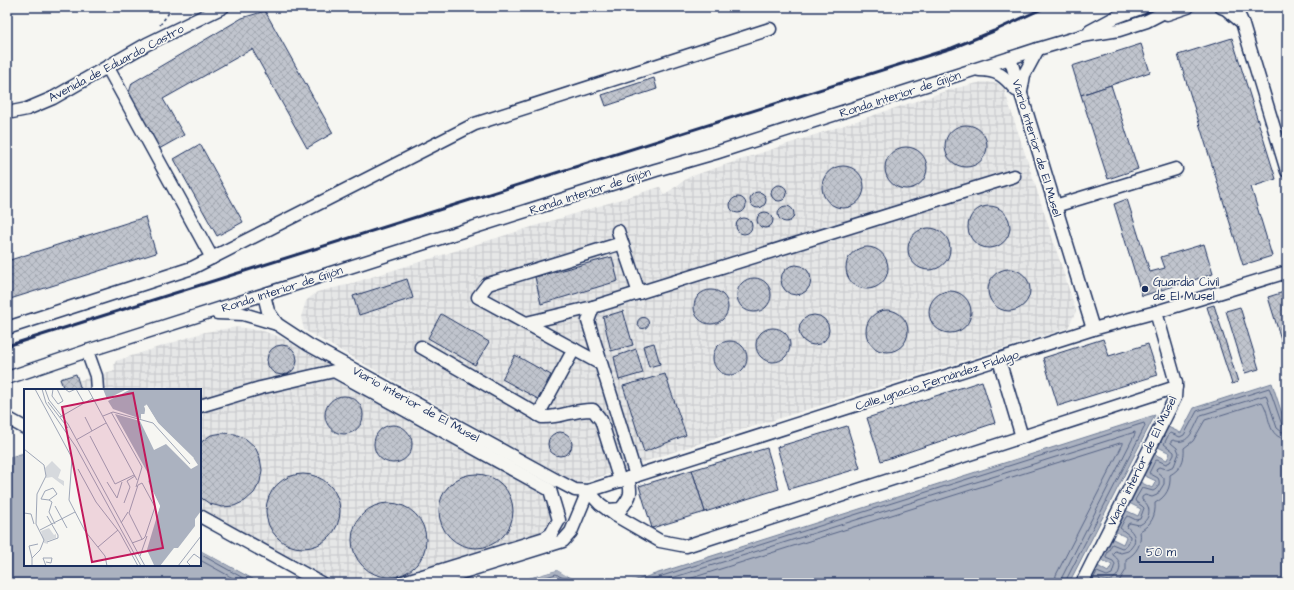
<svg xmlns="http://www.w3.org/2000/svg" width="1294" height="590" viewBox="0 0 1294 590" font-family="'Architects Daughter',sans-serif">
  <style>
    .industrial { fill: url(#industrial-grid) }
    .water { fill: #abb2c0; stroke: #717e99 }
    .pier { fill: #f6f6f2 }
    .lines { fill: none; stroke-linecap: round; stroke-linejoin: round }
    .shore { stroke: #556385; stroke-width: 1 }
    .building { fill: url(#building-cross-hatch); stroke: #1b2f5e }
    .minor-casing { stroke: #1b2f5e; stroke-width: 15 }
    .path { stroke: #1b2f5e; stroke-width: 1.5; stroke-dasharray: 3 3; stroke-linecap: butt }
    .minor { stroke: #f6f6f2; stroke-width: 12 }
    .rail { stroke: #1b2f5e; stroke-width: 3 }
    .poi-dot { fill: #1b2f5e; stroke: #f6f6f2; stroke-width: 1.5 }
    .labels { text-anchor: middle; stroke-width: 3.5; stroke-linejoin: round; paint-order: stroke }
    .street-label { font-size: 12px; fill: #1b2f5e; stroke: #f6f6f2 }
    .poi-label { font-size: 12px; fill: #1b2f5e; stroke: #f6f6f2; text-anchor: start }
    .inset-road { fill: none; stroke: #9ea6b7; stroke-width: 1 }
    .view { fill: #c2185b; fill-opacity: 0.15; stroke: #c2185b; stroke-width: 2 }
    .inset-edge { fill: none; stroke: #1b2f5e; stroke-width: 2 }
  </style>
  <defs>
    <pattern id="industrial-grid" width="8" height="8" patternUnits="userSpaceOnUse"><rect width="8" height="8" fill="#e6e7e7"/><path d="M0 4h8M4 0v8" fill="none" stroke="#c5c6c9"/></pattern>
    <pattern id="building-cross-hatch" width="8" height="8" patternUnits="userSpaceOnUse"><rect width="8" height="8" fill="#c0c4cd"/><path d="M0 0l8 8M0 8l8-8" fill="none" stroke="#a4a9b2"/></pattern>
  </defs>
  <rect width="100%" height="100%" fill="#f6f6f2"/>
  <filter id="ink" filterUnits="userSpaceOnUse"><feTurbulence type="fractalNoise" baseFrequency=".025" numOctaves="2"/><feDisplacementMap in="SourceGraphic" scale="8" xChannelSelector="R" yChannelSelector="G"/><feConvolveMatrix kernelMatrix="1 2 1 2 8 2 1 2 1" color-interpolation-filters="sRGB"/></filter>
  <g filter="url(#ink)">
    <g class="industrial">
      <path d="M982,82L997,83L1004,89L1076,311L1068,328L691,446L582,483L569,479L304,330L301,317L306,301L317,292L346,285L660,187L664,195L689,177L952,89Z"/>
      <path d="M238,327L263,331L280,337L553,488V538L416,583H312L200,520V390H81L78,381L115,370L114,365L116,361L205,332Z"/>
    </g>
    <g class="water">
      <path d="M1272,383L1287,429V583H1087L1096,565L1108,572L1112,565L1100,559L1111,538L1123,544L1126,537L1114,531L1125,510L1138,516L1141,509L1129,503L1140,482L1152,488L1156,481L1143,475L1154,454L1167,460L1170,453L1158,447L1168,427L1181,433L1194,408Z"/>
      <path d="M1155,415L1069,583H627Z"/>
      <path d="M24,453L25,454V565H200V550L260,583H7V458Z"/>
      <path d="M557,570L580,583H512Z"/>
    </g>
    <g class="pier">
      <path d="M200,548L261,581L262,583L200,550Z"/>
      <path d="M557,568L566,573L567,576L557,570L510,583L511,581Z"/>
    </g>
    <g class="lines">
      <g class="shore">
        <path d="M200,554L252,583"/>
        <path d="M200,560L242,583"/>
        <path d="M526,583L556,574L571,583"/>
        <path d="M640,583L1144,423L1145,426L1066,580V583"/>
        <path d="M656,583L1135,432V434L1062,577L1061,583"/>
        <path d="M676,583L1123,442V444L1056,575L1055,583"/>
        <path d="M1091,583L1097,572L1107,576L1112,574L1115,564L1113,561L1106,558V556L1112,544L1122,548C1127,547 1130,541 1130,536L1120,528L1126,517L1128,516L1136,520L1140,519L1144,508L1142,506L1136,502L1135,500L1142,488L1153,491C1158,489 1161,483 1158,478L1149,473L1155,461L1157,460L1166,464L1170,462L1174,455V452L1164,444L1169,434L1171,433L1180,437L1184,435L1197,411L1269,388L1270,390L1282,425L1284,427H1287"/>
        <path d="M1097,583L1100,579L1109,581C1121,577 1124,562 1113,555V553L1115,551L1121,553L1128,551C1137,543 1137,535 1127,527L1128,524L1130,523L1139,525C1150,521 1153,506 1142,500V497L1145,495L1152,497L1157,495L1164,484V478L1156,471L1157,468L1159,467L1167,469L1174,466L1179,453L1177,448L1171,443V441L1173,440C1190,447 1194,426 1201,415L1266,395L1277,428L1282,432H1287"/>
        <path d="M1118,583L1126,570V559C1137,553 1142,544 1140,531C1151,525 1156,516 1155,503C1166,497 1171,488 1170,475C1181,469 1185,460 1184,448L1193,441L1205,420L1262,402C1271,414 1266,438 1287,439"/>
      </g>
    </g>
    <g class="building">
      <path d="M265,11L333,133L307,148L252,49L163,99L184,135L159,149L128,96L132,83L242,18Z"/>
      <path d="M1232,38L1276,179L1251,187L1272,256L1243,265L1178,55Z"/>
      <path d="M1141,44L1150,72L1081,95L1072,66Z"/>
      <path d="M654,78L657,89L606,106L602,95Z"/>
      <path d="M1111,85L1138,169L1108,179L1081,95Z"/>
      <circle cx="966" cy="146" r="21"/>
      <path d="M200,144L243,222L217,236L174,159Z"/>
      <circle cx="906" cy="168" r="21"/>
      <circle cx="843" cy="187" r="21"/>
      <circle cx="779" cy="193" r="8"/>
      <circle cx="758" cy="200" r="8"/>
      <circle cx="738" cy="205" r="8"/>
      <path d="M1127,199L1150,272L1165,268L1161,257L1204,244L1213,274L1142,296L1114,204Z"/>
      <circle cx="989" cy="227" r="21"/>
      <circle cx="786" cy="214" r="8"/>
      <circle cx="765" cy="220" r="8"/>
      <path d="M145,217L156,253L7,300V261Z"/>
      <circle cx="744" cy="226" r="8"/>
      <circle cx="929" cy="249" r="21"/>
      <circle cx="867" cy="268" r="21"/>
      <path d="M612,257L618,281L541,304L535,277Z"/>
      <circle cx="796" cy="280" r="15"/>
      <circle cx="1009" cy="290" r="21"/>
      <circle cx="754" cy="295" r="17"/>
      <path d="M407,279L413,298L359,315L353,296Z"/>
      <circle cx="711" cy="307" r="17"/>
      <circle cx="950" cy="312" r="21"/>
      <path d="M1287,291V348L1284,349L1268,297Z"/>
      <path d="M1214,305L1238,382L1232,384L1207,307Z"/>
      <path d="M1240,307L1259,369L1245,373L1226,311Z"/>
      <circle cx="887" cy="331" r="21"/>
      <path d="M623,311L633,345L611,351L603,317Z"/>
      <path d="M441,314L489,342L475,365L428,338Z"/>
      <circle cx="814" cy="330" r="15"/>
      <circle cx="643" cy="323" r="5.5"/>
      <circle cx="773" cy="345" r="17"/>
      <path d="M1103,339L1109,356L1148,344L1158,375L1058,406L1043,358Z"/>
      <circle cx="730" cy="358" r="17"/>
      <path d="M654,343L660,364L649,367L643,346Z"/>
      <circle cx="282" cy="360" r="15"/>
      <path d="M636,349L643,373L619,380L614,357Z"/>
      <path d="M515,355L551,375L538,399L502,379Z"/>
      <path d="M76,374L81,390H64L60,379Z"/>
      <path d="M665,374L686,435L644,452L623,386Z"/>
      <path d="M982,381L995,423L881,461L867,418Z"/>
      <circle cx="344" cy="415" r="19"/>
      <circle cx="393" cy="444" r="19"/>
      <path d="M847,426L860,468L789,489L777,447Z"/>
      <circle cx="560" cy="444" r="12"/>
      <path d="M223,433L235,434L246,439L255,447L260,458L262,470L260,482L254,493L245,501L234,506L222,507L210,504L200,497V443L211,435Z"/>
      <path d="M767,448L779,489L705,512L692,470Z"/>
      <path d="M692,470L705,512L652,528L639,486Z"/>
      <circle cx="303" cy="511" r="37"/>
      <circle cx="476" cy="511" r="37"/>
      <circle cx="389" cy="540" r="37"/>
    </g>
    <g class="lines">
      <g class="minor-casing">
        <g id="minor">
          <path d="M1221,7L1226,9L1239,20"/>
          <path d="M1235,7L1242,22L1287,171"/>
          <path d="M1167,14L1188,7"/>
          <path d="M1090,31L1116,17L1143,7"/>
          <path d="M1010,58L1093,329"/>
          <path d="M108,68L212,258"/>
          <path d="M979,70C998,70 1004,76 1016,90"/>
          <path d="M1021,92L1024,75L1038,49"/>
          <path d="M7,113L27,109L53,98L147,44L223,7"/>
          <path d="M1055,206L1176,169"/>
          <path d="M618,231L639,293"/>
          <path d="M264,295L268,311L277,324L309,345L554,479L575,490L588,491L1093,329L1156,312L1287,272"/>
          <path d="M217,313L243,314L277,324"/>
          <path d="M526,323L593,307"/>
          <path d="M7,328L192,268L475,124L770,29"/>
          <path d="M421,347L542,417C560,418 575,409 593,410L601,420L620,481"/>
          <path d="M87,351L96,376L97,390"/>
          <path d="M999,360L1022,437"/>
          <path d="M601,364L478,297L488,284L622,243"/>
          <path d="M7,378L87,351L456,233L656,170L715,153L1038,49L1082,36L1119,30L1147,21L1174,7"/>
          <path d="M200,406L260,388L334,371L550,490L559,520L551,534L545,538L400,583"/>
          <path d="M538,415L574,349"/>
          <path d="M7,418L25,428"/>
          <path d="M636,476L588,321L593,307L1014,176"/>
          <path d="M588,491L600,504L615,515L660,541L686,546L1176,387"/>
          <path d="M608,510L621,509C631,496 632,494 628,478"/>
          <path d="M200,516L321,583"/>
          <path d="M428,583L563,541L571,532L588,491"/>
          <path d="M1082,583L1175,398L1176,383L1156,312"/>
        </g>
      </g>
      <path class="path" d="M160,25L168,14L170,7"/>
      <use href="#minor" class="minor"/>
      <path class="rail" d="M7,346L952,48L994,31L1046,7"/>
    </g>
  </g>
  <circle class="poi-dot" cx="1145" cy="289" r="4"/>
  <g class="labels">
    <g class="street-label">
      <text transform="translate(116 63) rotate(-28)" y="4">Avenida de Eduardo Castro</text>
      <text transform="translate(900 94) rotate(-18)" y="4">Ronda Interior de Gijón</text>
      <text transform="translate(1037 148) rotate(73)" y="4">Viario interior de El Musel</text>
      <text transform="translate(590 191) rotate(-18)" y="4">Ronda Interior de Gijón</text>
      <text transform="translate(282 289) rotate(-18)" y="4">Ronda Interior de Gijón</text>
      <text transform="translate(937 380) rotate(-18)" y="4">Calle Ignacio Fernández Fidalgo</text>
      <text transform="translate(416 404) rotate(29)" y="4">Viario interior de El Musel</text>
      <text transform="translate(1142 461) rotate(-64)" y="4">Viario interior de El Musel</text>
    </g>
    <g class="poi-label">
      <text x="1153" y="286">Guardia Civil<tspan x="1153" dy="14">de El Musel</tspan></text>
    </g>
  </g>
  <g transform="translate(24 389)">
    <rect width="177" height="177" fill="#f6f6f2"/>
    <path d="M28,72L37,81L34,89L40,92V97L28,88L22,89L21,79ZM25,139L30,146L32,145V149L23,152L24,155L20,154L17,142Z" fill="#d6d9dd"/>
    <path d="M79,0H100L101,1L83,10ZM107,0H177V122L171,130V137L154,159H150L136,177L130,176L122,159L136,117L124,93L126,88L91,25L116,32L130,61L142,55L167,80L174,76L170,70L134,34L123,16L120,17L123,25H117V30L89,20L84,12Z" fill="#abb2c0"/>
    <path d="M122,15L134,34L170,69L168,71L132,34L123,18V25L120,28ZM124,92L136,117L122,164L120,159L133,117L122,95Z" fill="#f6f6f2"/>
    <path class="inset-road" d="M11,0L48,69L45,111L61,142L81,167L83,177M18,0L22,14L52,58L117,177M21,0L25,11L44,35L121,177M29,0L28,7L34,15L39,12L33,0M41,0L45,3L52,0M52,0L60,14M64,0L113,91M24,13L44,39M87,23L118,78L112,98M79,27L89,23L129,34L166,75M36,28L69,9M61,28L68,42M66,47L91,95L110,86M52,51L82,34M0,60L20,76L22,87L13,105L12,135L20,151L16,161L8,169V177M54,80L72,113L96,144L114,177M83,93L93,109M29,99L33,105L25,111L17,110L21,102ZM93,109L98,93M25,111L28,113L25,123L31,135M100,114L106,98L103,92L111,87M31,117L43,139M0,124L7,125L10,135M23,127L34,146V149L23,153M97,134L104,123M16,141L51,123M108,154L119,150L121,148L131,118L118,94L114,96L105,124L118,150M74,158L94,141M116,167L123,147M8,169L5,157L14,155M166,176L163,173L170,165L177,170M22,177L19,169H28L27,174L22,173M154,177L177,147"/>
    <path class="view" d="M109,4L139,159L68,173L38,18Z"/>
    <rect width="177" height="177" class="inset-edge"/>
  </g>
  <rect width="1294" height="590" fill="none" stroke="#f6f6f2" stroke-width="24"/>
  <rect x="12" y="12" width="1270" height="566" fill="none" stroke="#1b2f5e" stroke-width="1.5" filter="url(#ink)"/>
  <path d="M1140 556v6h73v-6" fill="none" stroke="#1b2f5e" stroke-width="2"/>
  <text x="1146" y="556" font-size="12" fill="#1b2f5e" stroke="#f6f6f2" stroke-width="3" paint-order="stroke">50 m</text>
</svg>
